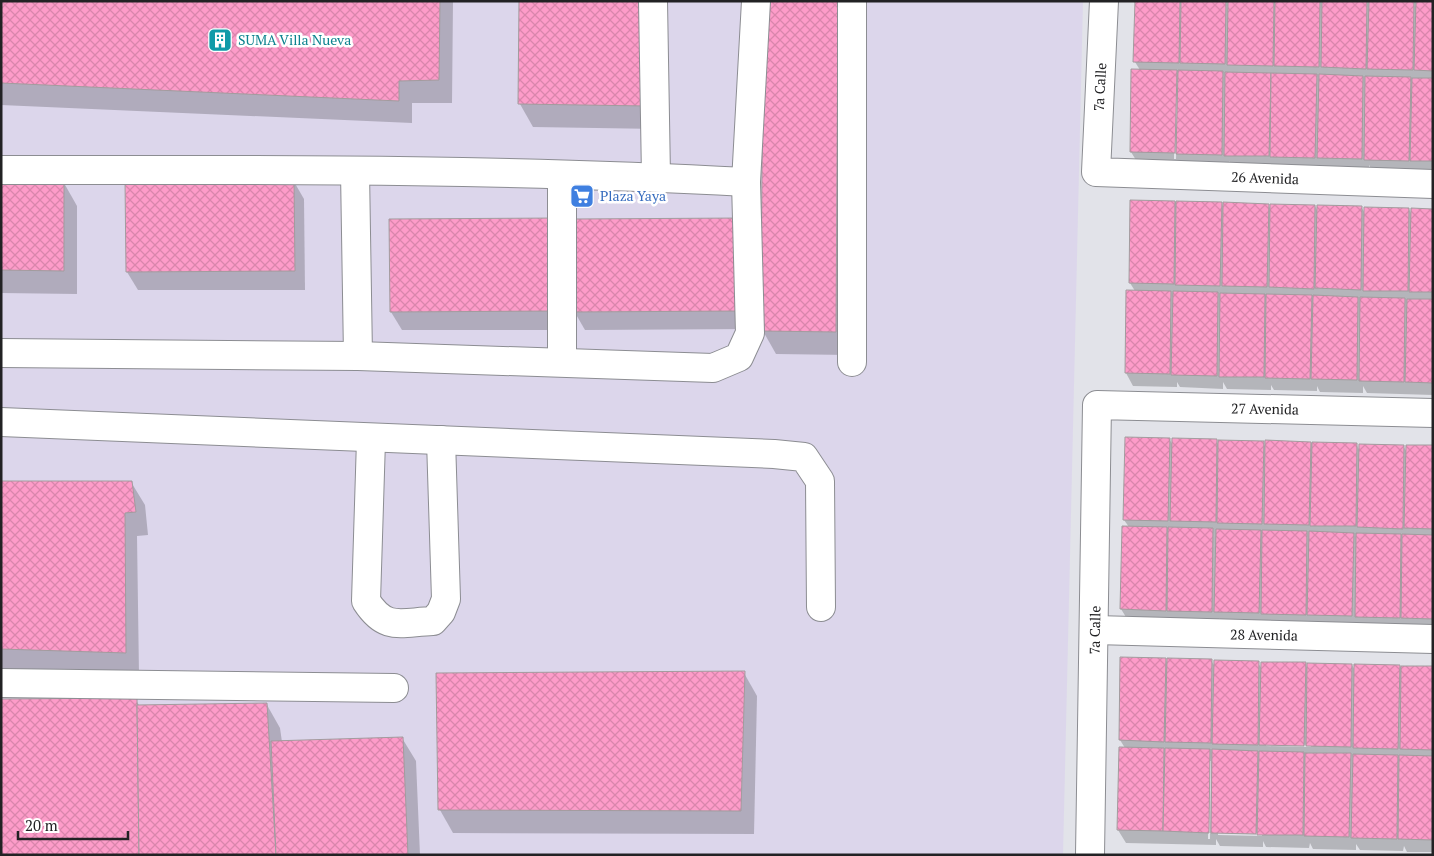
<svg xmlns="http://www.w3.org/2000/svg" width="1434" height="856" viewBox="0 0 1434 856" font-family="'PT Serif',serif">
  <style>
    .commercial { fill: #dcd6eb }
    .shadow { fill: #0003; fill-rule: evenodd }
    .building { fill: url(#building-cross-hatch); stroke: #a29c9e }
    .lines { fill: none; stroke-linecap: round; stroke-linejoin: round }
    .minor-casing { stroke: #8c8d92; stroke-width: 30 }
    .minor { stroke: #fff; stroke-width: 28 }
    .labels { text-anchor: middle; stroke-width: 5; stroke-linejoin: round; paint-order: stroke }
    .culture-label { font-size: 14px; fill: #0d838f; stroke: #fff; text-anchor: start }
    .street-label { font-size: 14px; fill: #222224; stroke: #fff }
    .shop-label { font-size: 14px; fill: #366cbe; stroke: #fff; text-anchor: start }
  </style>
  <defs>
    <pattern id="building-cross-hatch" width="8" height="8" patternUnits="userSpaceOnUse" patternTransform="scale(1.25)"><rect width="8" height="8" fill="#fd9cc9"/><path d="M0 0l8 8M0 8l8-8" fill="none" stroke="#d986ac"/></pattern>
  </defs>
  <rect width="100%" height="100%" fill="#e2e3e9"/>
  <path class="commercial" d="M1,1H1083L1063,855H1Z"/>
  <g class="shadow">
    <path d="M1,1H453L452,103H412V123L1,105Z"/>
    <path d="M659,1V129L533,127L520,104Z"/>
    <path d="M765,1H851L849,355L776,354L763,331Z"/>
    <path d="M1136,1H1433V174L1373,172L1369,165V172L1325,171L1322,165V170L1279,169L1276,164V169L1233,168L1229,161V168L1185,166L1182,161V166L1139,165L1131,152L1133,70H1140L1135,62ZM1175,82H1178L1176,159H1174Z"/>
    <path d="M293,180L304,199L305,290H138L127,272Z"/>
    <path d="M1,182L64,183L77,206V294L1,293Z"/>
    <path d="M1131,201L1221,203L1225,210L1268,205L1271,210L1315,206L1318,212L1361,207L1365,213L1409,209L1412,215L1433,210V395L1367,393L1363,386V393L1320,392L1317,386V391L1274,390L1271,385V390L1227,389L1223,382V389L1180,387L1177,382V387L1133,386L1126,373L1127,291H1135L1130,283Z"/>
    <path d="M557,220L569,330H402L391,312Z"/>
    <path d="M741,220L752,329L585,330L574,311Z"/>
    <path d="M1169,439L1173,445L1216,440L1219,446L1263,442L1266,448V442L1356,444L1360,451L1403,446L1407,452L1433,447V631L1363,630L1359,623V629L1316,627L1313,622V628L1223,625L1219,618V625L1129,622L1121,609L1129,527L1124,520Z"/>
    <path d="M1,482H131L145,505L148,535L137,536L139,675L1,671Z"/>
    <path d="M1122,658L1165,659L1168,664L1211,660L1215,667L1258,663L1262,669L1305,664L1308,669L1352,665L1356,672V666L1433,667V852H1407L1404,846L1403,851L1360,850L1356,844V850L1313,849L1310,843L1309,848L1266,847L1263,841V847L1220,846L1216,839V845L1126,843L1118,830L1125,748L1120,740ZM1266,744L1311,745V747L1266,746ZM1209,761H1211L1210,839H1208ZM1218,832L1262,833V836L1218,835Z"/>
    <path d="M744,673L757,696L754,834L453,833L440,810Z"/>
    <path d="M136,700L140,707L267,705L280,728L282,742L402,738L416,761L420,855H1Z"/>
  </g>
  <g class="building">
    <path d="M1,1H440L439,80L399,81V101L1,83Z"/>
    <path d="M519,1H647L646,106L518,104Z"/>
    <path d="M763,1H838L836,332L761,331Z"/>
    <path d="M1135,1H1180L1179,63L1133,62Z"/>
    <path d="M1181,1H1226L1225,64L1180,63Z"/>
    <path d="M1228,1H1274L1273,66L1227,65Z"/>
    <path d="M1275,1H1320L1319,67L1274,66Z"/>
    <path d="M1322,1H1367L1366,69L1321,67Z"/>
    <path d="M1369,1H1414L1413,70L1367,69Z"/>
    <path d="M1416,1H1433V71L1414,70Z"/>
    <path d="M1131,69L1177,70L1175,153L1130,152Z"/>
    <path d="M1178,70L1223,71L1222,155L1176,154Z"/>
    <path d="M1225,72L1271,73L1269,156H1224Z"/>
    <path d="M1271,73L1317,74L1315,158L1270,157Z"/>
    <path d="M1319,74L1363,76L1362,159L1317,158Z"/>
    <path d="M1365,76L1411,77L1409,161L1364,160Z"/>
    <path d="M1412,78H1433V161H1410Z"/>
    <path d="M294,179L295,271L126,272L125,180Z"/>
    <path d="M1,181H64V271L1,270Z"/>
    <path d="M1130,200L1175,201L1174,284L1129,283Z"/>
    <path d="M1176,201L1222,202L1220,286L1175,285Z"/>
    <path d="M1223,202L1269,204L1267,287L1222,286Z"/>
    <path d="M1270,204L1315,205L1314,289L1269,287Z"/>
    <path d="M1317,205L1362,206L1361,290L1315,288Z"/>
    <path d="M1364,207L1409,208L1408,291H1363Z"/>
    <path d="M1411,208L1433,209V292H1409Z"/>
    <path d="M558,218L559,311L390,312L389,219Z"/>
    <path d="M741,218L742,311L573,312V219Z"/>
    <path d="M1126,290L1171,291L1170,374L1125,373Z"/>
    <path d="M1173,291L1218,292L1217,376L1171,375Z"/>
    <path d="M1220,293L1265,294L1264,377H1219Z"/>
    <path d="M1266,294L1312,295L1310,379L1265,378Z"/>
    <path d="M1313,295L1358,297L1357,380L1311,379Z"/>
    <path d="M1360,297L1405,298L1404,382L1359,381Z"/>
    <path d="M1407,299H1433V383L1405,382Z"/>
    <path d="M1125,437L1170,438L1168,521L1123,520Z"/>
    <path d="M1172,438L1217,439L1216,522L1170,521Z"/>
    <path d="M1218,440L1264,441L1262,524L1217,523Z"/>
    <path d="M1265,440L1311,442L1309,525L1264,524Z"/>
    <path d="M1312,442L1357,443L1356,526H1310Z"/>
    <path d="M1359,444L1404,445L1403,529L1357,527Z"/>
    <path d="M1406,445H1433V529L1404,528Z"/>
    <path d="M1,481H132L136,512L125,513L126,653L1,649Z"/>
    <path d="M1122,526L1167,527L1166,611L1120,609Z"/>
    <path d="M1168,527L1213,528L1212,612L1167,611Z"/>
    <path d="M1216,529L1261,530L1259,613L1214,612Z"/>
    <path d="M1262,530L1307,531L1306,615L1261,614Z"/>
    <path d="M1309,531L1354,533L1352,616L1307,615Z"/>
    <path d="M1356,533L1401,534L1400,618L1355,617Z"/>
    <path d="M1402,534L1433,535V619L1401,618Z"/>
    <path d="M1120,657L1166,658L1164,742L1119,740Z"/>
    <path d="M1167,658L1212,659L1211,743L1165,742Z"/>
    <path d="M1214,660L1259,661L1258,745L1212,744Z"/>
    <path d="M1261,662H1306L1304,746L1259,745Z"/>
    <path d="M1307,663L1352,664L1351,747L1306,746Z"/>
    <path d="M1354,664L1400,665L1398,749L1353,748Z"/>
    <path d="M1401,666H1433V750L1400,749Z"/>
    <path d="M745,671L741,811L438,810L436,673Z"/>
    <path d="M137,698L139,855H1V699Z"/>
    <path d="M267,703L276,855H139L137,705Z"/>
    <path d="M403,737L408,855H276L271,741Z"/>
    <path d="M1119,747L1164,748L1163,831L1117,830Z"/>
    <path d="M1165,748L1210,749L1209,833L1163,831Z"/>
    <path d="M1212,749L1258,751L1256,834L1211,833Z"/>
    <path d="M1259,751L1304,752L1303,835H1257Z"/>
    <path d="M1305,753H1351L1349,837L1304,836Z"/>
    <path d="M1353,754L1398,755L1397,839L1351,838Z"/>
    <path d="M1399,755L1433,756V840L1398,839Z"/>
  </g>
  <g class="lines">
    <g class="minor-casing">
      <g id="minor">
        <path d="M653,1L656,177"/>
        <path d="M1104,1L1096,172L1433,184"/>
        <path d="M1,170C249,170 498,168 746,182L756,1"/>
        <path d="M355,171L358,356"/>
        <path d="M562,176V362"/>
        <path d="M1,353L358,356L713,368L739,357L750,333L746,182"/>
        <path d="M852,362V1"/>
        <path d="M1,422C259,434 517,443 774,454L804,457L820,481L821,607"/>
        <path d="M371,440L366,601C386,632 401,622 433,621L441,612L446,599L441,440"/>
        <path d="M1095,630L1433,639"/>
        <path d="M1,683L394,688"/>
        <path d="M1090,855L1097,405L1433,413"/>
      </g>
    </g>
    <use href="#minor" class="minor"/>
  </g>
  <defs>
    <g id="building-square" transform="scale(1.25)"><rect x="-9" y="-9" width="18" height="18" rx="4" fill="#0f9aa8" stroke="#fff"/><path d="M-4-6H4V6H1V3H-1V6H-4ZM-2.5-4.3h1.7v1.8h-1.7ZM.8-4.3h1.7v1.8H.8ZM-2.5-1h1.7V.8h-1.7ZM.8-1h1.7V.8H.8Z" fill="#fff"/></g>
    <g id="supermarket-square" transform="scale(1.25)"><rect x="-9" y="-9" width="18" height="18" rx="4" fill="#3f7fe0" stroke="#fff"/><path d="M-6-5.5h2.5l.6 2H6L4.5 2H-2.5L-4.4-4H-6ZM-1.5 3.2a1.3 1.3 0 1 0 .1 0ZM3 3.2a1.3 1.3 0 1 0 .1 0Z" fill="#fff"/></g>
  </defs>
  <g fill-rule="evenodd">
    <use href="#building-square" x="220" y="40"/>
    <use href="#supermarket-square" x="582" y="196"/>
  </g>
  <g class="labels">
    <g class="culture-label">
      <text x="238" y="45">SUMA Villa Nueva</text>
    </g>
    <g class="street-label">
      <text transform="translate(1100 87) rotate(-87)" y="5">7a Calle</text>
      <text transform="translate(1265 178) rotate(2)" y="5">26 Avenida</text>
      <text transform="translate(1265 409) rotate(1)" y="5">27 Avenida</text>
      <text transform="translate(1095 630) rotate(-89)" y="5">7a Calle</text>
      <text transform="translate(1264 635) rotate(1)" y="5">28 Avenida</text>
    </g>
    <g class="shop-label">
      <text x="600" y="201">Plaza Yaya</text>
    </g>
  </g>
  <rect width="1434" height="856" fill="none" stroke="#222224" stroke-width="5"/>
  <path d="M18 831v8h110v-8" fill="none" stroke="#222224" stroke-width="2.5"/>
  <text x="25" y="831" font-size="15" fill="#222224" stroke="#ffffff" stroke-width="4" paint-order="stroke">20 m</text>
</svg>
